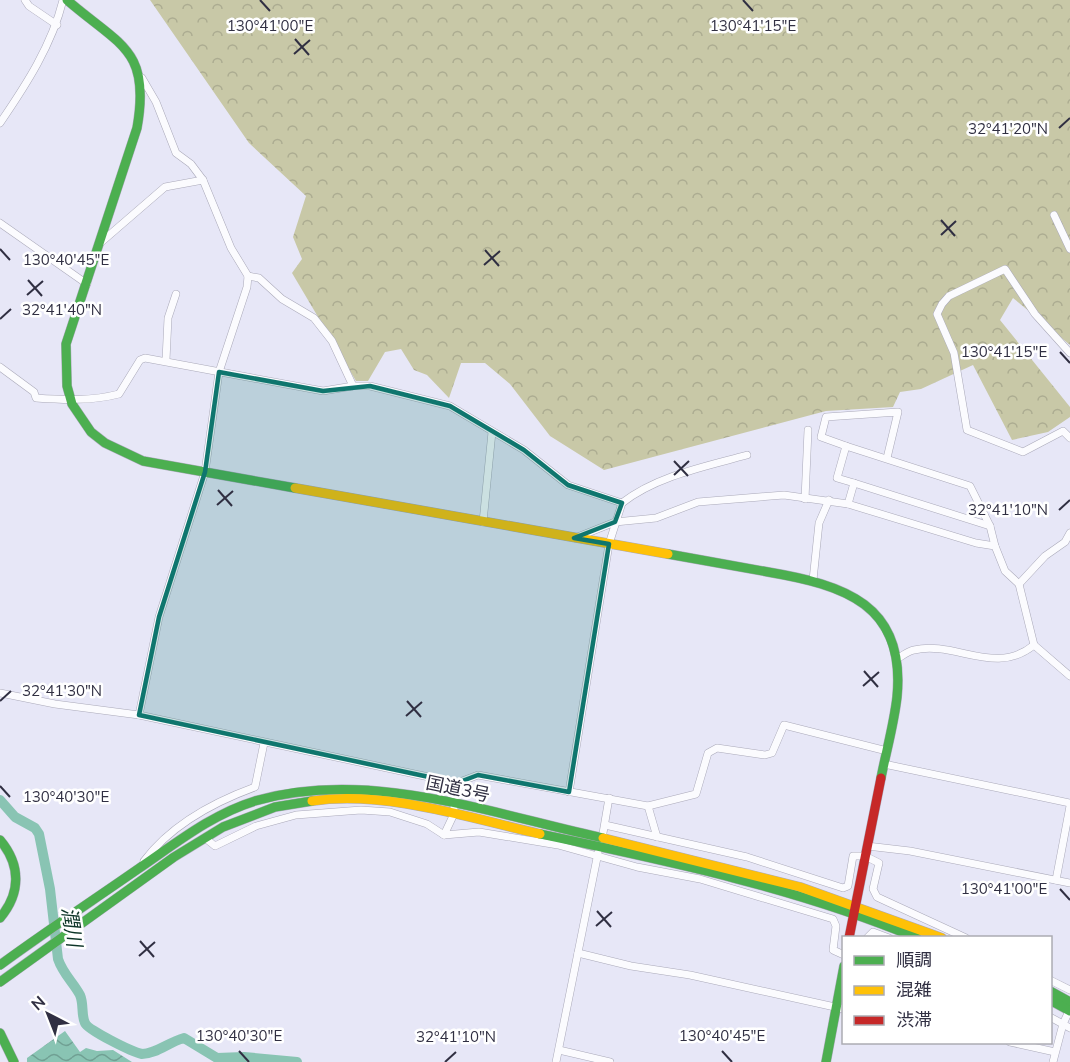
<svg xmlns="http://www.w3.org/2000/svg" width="1070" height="1062" viewBox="0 0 1070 1062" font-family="Mulish,'Noto Sans JP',sans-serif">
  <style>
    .forest { fill: url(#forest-crowns) }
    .water { fill: url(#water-waves) }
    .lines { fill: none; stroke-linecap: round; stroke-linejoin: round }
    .river { stroke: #89c4b3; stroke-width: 10 }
    .street-casing { stroke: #aaa9b9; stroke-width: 8 }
    .fast-casing { stroke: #aaa9b9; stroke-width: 10 }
    .slow-casing { stroke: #aaa9b9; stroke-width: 10 }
    .jam-casing { stroke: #aaa9b9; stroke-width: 10 }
    .street { stroke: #fbfbfe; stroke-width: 7 }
    .fast { stroke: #4caf50; stroke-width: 9 }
    .slow { stroke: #ffc107; stroke-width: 9 }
    .jam { stroke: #c62828; stroke-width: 9 }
    .marked { fill: #0f766e; fill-opacity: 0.2; stroke: #0f766e; stroke-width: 4.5; stroke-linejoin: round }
    .ticks { fill: none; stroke: #302f42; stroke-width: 2 }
    .labels { text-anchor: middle; stroke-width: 5; stroke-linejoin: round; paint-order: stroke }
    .street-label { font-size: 18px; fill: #302f42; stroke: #fff }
    .water-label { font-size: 20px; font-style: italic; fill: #0d3528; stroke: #fff }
    .ticks-label { font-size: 15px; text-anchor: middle; fill: #302f42; stroke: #fff; stroke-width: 5; stroke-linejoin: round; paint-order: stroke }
  </style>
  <defs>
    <pattern id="forest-crowns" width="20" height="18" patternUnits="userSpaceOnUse" patternTransform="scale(1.5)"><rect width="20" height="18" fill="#c8c8a7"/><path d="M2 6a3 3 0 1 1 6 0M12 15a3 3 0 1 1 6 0" fill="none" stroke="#acac91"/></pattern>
    <pattern id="water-waves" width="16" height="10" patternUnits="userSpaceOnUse" patternTransform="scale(1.5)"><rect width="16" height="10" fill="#89c4b3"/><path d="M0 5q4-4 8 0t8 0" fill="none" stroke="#70a093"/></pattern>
  </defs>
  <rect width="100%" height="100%" fill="#e7e7f7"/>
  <path class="forest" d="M150,0H1070V345L1013,298L1000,320L1070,407V417L1048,432L1012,440L973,365L921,389L900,392L893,407L826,411L604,470L550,436L510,384L485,363H461L449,398L427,375L414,370L401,349L385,352L368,381H356L292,273L302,259L293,237L306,196L249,143Z"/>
  <path class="water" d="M65,1031L80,1052L86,1048L97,1051L113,1050L132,1062H27V1058Z"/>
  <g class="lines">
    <path class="river" d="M0,800L15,817L35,828L39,834L50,889L58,959C63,974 73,982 80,995C84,1004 81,1015 85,1023C88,1030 132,1052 142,1054C156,1054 169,1042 184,1038L217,1058L244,1057L297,1062"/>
    <g class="street-casing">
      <g id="street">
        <path d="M25,0L29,6L57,25"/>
        <path d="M0,123C26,85 52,45 63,0"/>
        <path d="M1054,215L1070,249"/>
        <path d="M0,223L87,284"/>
        <path d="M99,244L165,187L203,180"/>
        <path d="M248,276L259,278L282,299L314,318L332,341L353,386"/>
        <path d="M1070,353L1035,314L1005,269L949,296L942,304L937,314L954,353L967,430L1023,452L1063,431L1070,438"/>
        <path d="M166,360L168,318L176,294"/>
        <path d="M0,367L34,392L36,398C64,400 92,401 119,394L140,360L145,358L323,391L353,386H370L450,406L524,450L568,485L622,503L609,544L569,792"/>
        <path d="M846,446L821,437L826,417L898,412L887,458"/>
        <path d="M854,483L990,526"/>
        <path d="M805,499L808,430"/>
        <path d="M622,503C656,476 707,466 747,455"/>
        <path d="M848,504L854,483L837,478L846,446L970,486L990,526L995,546"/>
        <path d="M483,522L492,432"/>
        <path d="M575,538L615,522L656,518L698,502L784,495L848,504L976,543L995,546L1005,571L1019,584L1034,645L1070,676"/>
        <path d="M813,580L819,523L829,500"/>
        <path d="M1019,584L1045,556L1065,542L1070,533"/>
        <path d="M897,659C902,656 908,651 914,650C955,640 995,677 1034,645"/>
        <path d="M0,693L55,704L139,715L457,783L478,775L648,806L696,794L708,753L717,748L765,755L772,753L784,725L887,751"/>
        <path d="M139,715L159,617L205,472L219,372L247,287L248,276L231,248L203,180L191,164L176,153L156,102L142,78"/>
        <path d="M884,764L1070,803"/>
        <path d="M648,806L657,837"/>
        <path d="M605,825L747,857L843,888L848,886L853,856H865L879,863L873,889L877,897L966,938"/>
        <path d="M444,835L453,816L457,783"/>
        <path d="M205,838L215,846L256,826L296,815L361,810L390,812L427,824L444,835L479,832L558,845L637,867L700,879L833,919L836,926L833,950L844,955"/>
        <path d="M602,839L609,798"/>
        <path d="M867,846L910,851L1070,883"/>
        <path d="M144,861C171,825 214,802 255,787L264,743"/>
        <path d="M1056,880L1070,806"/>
        <path d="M867,938L873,932L889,938"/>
        <path d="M578,953L631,966L690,975L844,1009"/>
        <path d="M1050,980L1070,990"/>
        <path d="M1050,1017L1070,1028"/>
        <path d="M1010,1042L1055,1052"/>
        <path d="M559,1050L610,1062"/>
        <path d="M556,1062L598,853"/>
        <path d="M1053,1062L1063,1024L1070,1009"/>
      </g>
    </g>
    <g class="fast-casing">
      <g id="fast">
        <path d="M67,0C120,46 151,49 137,128L66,344L67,386L72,404L91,432L105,443L143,461L295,488"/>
        <path d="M668,554C701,560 734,566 768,572C844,585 906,604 897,697C894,724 886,752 881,778"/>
        <path d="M540,834C668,861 797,888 917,938"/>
        <path d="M0,840C21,865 21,893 0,918"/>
        <path d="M0,965C45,932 92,901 138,869C175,844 212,814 255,801C369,768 492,814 603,838"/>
        <path d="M0,982L174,857L223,827L275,807L312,801"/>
        <path d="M1050,991L1070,1002"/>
        <path d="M1050,1000L1070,1011"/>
        <path d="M0,1033L14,1062"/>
        <path d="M826,1062L844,966"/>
      </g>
    </g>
    <g class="slow-casing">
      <g id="slow">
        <path d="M295,488L668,554"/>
        <path d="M312,801C385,790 470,818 540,834"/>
        <path d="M603,838L800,887L942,938"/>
      </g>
    </g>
    <g class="jam-casing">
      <path id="jam" d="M849,938L881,778"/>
    </g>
    <use href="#street" class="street"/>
    <use href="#fast" class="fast"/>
    <use href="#slow" class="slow"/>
    <use href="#jam" class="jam"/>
  </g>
  <path class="marked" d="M219,372L323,391L370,386L450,406L524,450L568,485L622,503L615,522L574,538L609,544L569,792L478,775L457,783L139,715L159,617L205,472Z"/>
  <path class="ticks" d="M260,0L270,11M743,0L753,11M295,39L309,55M294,54L310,40M1059,128L1070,118M941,220L955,236M941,235L956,221M0,249L10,260M485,250L499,266M484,265L500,251M28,280L42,296M27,295L43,281M0,319L11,309M1060,352L1070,363M674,461L688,476M674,475L689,461M218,490L232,506M217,505L233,491M1059,510L1070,500M864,671L878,687M863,686L879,672M0,701L11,691M407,701L421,717M406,716L422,702M0,786L10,797M1060,889L1070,900M597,911L611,927M596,926L612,912M140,941L154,957M139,956L155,942M239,1051L249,1062M722,1051L732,1062M445,1062L456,1052"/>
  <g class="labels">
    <g class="street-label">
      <text transform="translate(458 789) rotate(12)" y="6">国道3号</text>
    </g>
    <g class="water-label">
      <text transform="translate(72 927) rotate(81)" y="7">潤川</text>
    </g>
  </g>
  <g class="ticks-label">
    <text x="270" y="31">130°41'00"E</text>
    <text x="753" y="31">130°41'15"E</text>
    <text x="1008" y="134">32°41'20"N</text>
    <text x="66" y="265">130°40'45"E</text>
    <text x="62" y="315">32°41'40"N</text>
    <text x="1004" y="357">130°41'15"E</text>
    <text x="1008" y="515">32°41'10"N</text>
    <text x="62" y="696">32°41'30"N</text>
    <text x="66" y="802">130°40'30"E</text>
    <text x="1004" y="894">130°41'00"E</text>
    <text x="239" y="1041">130°40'30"E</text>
    <text x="722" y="1041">130°40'45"E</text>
    <text x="456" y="1042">32°41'10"N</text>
  </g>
  <rect x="842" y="936" width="210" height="108" fill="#ffffff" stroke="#acacb3" stroke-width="1.5"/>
  <rect x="854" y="956" width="30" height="9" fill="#4caf50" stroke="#acacb3" stroke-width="1.5"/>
  <text x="896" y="966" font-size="18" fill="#302f42">順調</text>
  <rect x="854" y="986" width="30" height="9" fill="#ffc107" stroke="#acacb3" stroke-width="1.5"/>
  <text x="896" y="996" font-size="18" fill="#302f42">混雑</text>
  <rect x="854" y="1016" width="30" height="9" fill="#c62828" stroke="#acacb3" stroke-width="1.5"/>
  <text x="896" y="1026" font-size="18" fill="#302f42">渋滞</text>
  <g transform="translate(48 1014) rotate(318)" stroke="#ffffff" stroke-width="4.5" paint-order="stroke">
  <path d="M0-4.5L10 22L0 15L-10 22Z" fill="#302f42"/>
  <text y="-9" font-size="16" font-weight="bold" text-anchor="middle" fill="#302f42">N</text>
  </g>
</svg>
